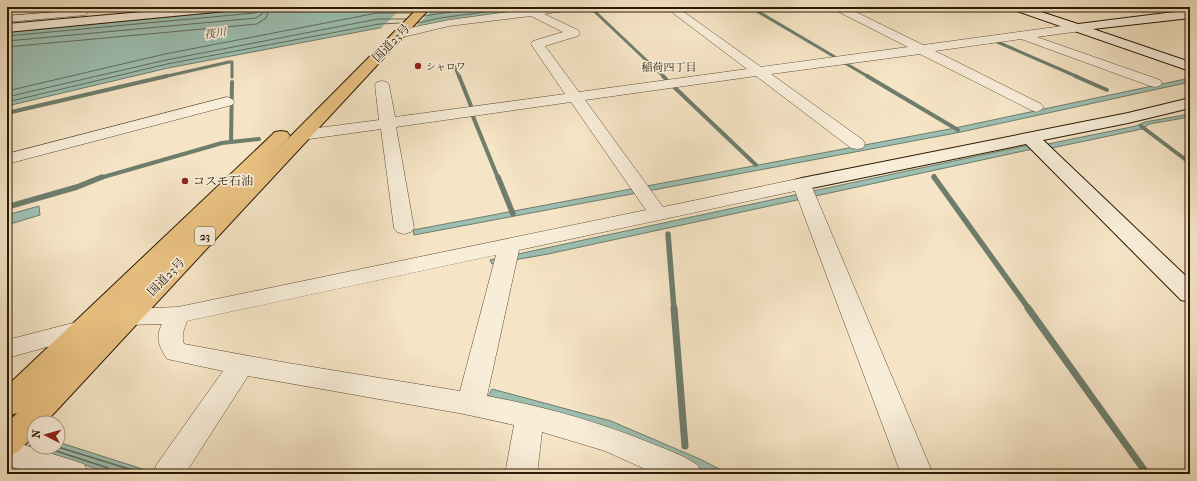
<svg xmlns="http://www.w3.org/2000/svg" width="1197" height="481" viewBox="0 0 1197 481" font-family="'IM FELL French Canon','Noto Serif JP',serif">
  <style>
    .water { fill: #9cbfb2; stroke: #6e7d6c }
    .pier { fill: #f5e4c5 }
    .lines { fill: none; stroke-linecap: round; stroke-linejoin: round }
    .shore-far1 { stroke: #636c5b; stroke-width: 1 }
    .shore { stroke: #636c5b; stroke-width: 1.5 }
    .stream-far3 { stroke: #6e7d6c; stroke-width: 3 }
    .stream-far2 { stroke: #6e7d6c; stroke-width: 4 }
    .stream-far1 { stroke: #6e7d6c; stroke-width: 5.5 }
    .stream { stroke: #6e7d6c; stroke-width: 7 }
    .street-casing { stroke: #5d4c34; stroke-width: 1 }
    .secondary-casing { stroke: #2a1904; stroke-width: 2 }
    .highway-casing { stroke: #2a1904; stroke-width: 2 }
    .street { fill: #f8edd9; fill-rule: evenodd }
    .secondary { fill: #f8edd9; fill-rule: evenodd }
    .highway { fill: #eac282; fill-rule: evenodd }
    .poi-dot { fill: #8f2418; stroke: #f8edd9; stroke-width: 1.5 }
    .labels { text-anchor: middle; stroke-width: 3.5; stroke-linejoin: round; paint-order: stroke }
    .far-poi-label { font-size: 10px; fill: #2a1904; stroke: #f8edd9; text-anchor: start }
    .far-water-label { font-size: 11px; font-style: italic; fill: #525341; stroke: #f8edd9 }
    .far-neighbourhood-label { font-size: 11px; fill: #2a1904; stroke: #f8edd9 }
    .shield { fill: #f8edd9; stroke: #685944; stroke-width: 1 }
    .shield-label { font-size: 11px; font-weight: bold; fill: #2a1904 }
    .street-label { font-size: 12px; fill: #2a1904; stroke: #f8edd9 }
    .poi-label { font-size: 12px; fill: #2a1904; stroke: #f8edd9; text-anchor: start }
  </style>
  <rect width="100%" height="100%" fill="#f5e4c5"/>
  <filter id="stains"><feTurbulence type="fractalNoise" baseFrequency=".005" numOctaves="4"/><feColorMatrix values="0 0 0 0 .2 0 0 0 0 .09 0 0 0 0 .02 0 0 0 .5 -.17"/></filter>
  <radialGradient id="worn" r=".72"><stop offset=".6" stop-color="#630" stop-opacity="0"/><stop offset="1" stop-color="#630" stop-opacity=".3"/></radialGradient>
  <g class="water">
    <path d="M273,7H555L441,22L416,28H379L168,68L7,106V32Z"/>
    <path d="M1190,78V82L961,132L414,235L413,230L955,128Z"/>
    <path d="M1190,114V117L1149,124L1142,129L1047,149L1028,150L548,254L492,264L490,260L1024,146L1043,145L1136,126L1145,122Z"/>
    <path d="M39,206L40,215L7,225V215Z"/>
    <path d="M492,389L611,421L702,460L729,474H704L679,460L487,398Z"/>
    <path d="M34,441V447H58V442L158,474H112L28,446Z"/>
  </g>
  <path class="pier" d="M403,7H435L413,30H379Z"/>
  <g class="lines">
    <g class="shore-far1">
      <path d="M424,16L482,7"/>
      <path d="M417,23L440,18L522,7"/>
      <path d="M7,36L255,13L258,11L259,7"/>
      <path d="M7,41L256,18L262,14L264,7"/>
      <path d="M7,47L257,24L266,18L270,7"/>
      <path d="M7,91L165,54L377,13H412"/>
      <path d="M7,97L166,60L378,19H406"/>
      <path d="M7,102L167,64L379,24L401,23"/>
    </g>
    <g class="shore">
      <path d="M44,447L108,468L111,474"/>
      <path d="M58,447L145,474"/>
    </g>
    <g class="stream-far3">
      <path d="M592,7H590L664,77"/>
      <path d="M750,7L835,57"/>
      <path d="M115,8L117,7"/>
      <path d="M991,42L995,41L1078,77"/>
      <path d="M843,62L869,77"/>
      <path d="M454,65L459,77"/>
      <path d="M163,77L229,62H232V77"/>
    </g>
    <g class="stream-far2">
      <path d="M459,76L471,106"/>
      <path d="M663,76L666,79"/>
      <path d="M867,76L958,130"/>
      <path d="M1075,76L1107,90"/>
      <path d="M673,86L756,165"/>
      <path d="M7,113L167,76"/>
      <path d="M472,114L498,178"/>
      <path d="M1141,126L1190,163"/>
      <path d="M231,142L232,82"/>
      <path d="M934,176L935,178"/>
      <path d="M100,178L222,143L259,139"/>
    </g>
    <g class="stream-far1">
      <path d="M498,177L513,214"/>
      <path d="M934,177L1029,309"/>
      <path d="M7,207L77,187L102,177"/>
      <path d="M668,234L674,309"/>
    </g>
    <g class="stream">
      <path d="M674,308L685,446"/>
      <path d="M1028,308L1147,474"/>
    </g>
    <g class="street-casing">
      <g id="street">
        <path d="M546,7H576L571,10L544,14L578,30L580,33L578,36L545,46L579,92L747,69L665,7H677L761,67L908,47L833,9L832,7H846L923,45L1077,24L1081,25L1083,28L1081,31L1037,37L1160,80L1162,83L1160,86L1155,87L1150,86L1021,39L935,51L1041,104L1044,107L1041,110L1036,112L1031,110L920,54L771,74L863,140L865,144L863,148L857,149L851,148L756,76L585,100L663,207L802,178L809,180L933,474H901L795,191L519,250L487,396C542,406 596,421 648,442C663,448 683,455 696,464C699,466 700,471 702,474H656L605,451L542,432L537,474H505L514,425L464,414L248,376L185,474H152L157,464L223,371L167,359C159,346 155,338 162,324L127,325L7,358V340L127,309L178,307L646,210L571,102L396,127L414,228L411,232L404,234L397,232L394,228L381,129L302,140L296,138L294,135L296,132L302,130L379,120L375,85L377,82L382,81L387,82L389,85L395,117L565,94L531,44L533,41L563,32L531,16L449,26L399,38L395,37L393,34L395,31L449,20ZM496,255L460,391L282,362L184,344C181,336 184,329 187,321Z"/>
        <path d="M82,10L86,11L88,13L86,15L7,22V16Z"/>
        <path d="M227,97L232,99L235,102L232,105L7,164V154Z"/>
        <path d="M21,444L84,464L89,474H32L10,466C7,459 7,455 10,448Z"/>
      </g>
    </g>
    <g class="secondary-casing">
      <g id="secondary">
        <path d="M198,7H242L240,9L236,10L7,32V24Z"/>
        <path d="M1009,7H1026L1078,24L1190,10V18L1093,29L1190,62V71L1011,9Z"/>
        <path d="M1190,98V108L1128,123L1043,140L1190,280V302L1181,300L1026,144L802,190L795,188L792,184L795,180L802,178L1128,113Z"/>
      </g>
    </g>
    <g class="highway-casing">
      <path id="highway" d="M419,7H431L45,423H34V435L18,452L7,456V423L17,413L7,416V386L275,132L281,131L287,132L290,136L287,140L266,161Z"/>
    </g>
    <use href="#street" class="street"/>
    <use href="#secondary" class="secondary"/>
    <use href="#highway" class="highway"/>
  </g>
  <g class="poi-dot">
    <circle cx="418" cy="66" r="4"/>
    <circle cx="185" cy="181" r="4"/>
  </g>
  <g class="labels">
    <g class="far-poi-label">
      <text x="426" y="70">シャロワ</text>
    </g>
    <g class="far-water-label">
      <text transform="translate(215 33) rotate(-8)" y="4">筏川</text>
    </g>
    <g class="far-neighbourhood-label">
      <text x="669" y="71">稲荷四丁目</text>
    </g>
    <rect class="shield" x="195" y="227" width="20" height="18" rx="3"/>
    <g class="shield-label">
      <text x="205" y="240">23</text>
    </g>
    <g class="street-label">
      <text transform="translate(391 43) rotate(-46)" y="4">国道23号</text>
      <text transform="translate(166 277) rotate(-46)" y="4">国道23号</text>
    </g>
    <g class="poi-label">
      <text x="193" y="185">コスモ石油</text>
    </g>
  </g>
  <rect width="1197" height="481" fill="none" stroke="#f5e4c5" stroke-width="24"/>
  <rect x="8" y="8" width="1181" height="465" fill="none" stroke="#2a1904" stroke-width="2"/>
  <rect x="12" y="12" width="1173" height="457" fill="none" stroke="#2a1904"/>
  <g transform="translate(46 435) rotate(276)"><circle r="19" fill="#f8edd9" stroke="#a69884"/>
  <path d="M0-3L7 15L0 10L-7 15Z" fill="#8f2418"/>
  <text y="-6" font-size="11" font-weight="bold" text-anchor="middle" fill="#2a1904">N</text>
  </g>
  <rect width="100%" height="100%" filter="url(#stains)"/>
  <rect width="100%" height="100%" fill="url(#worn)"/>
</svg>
